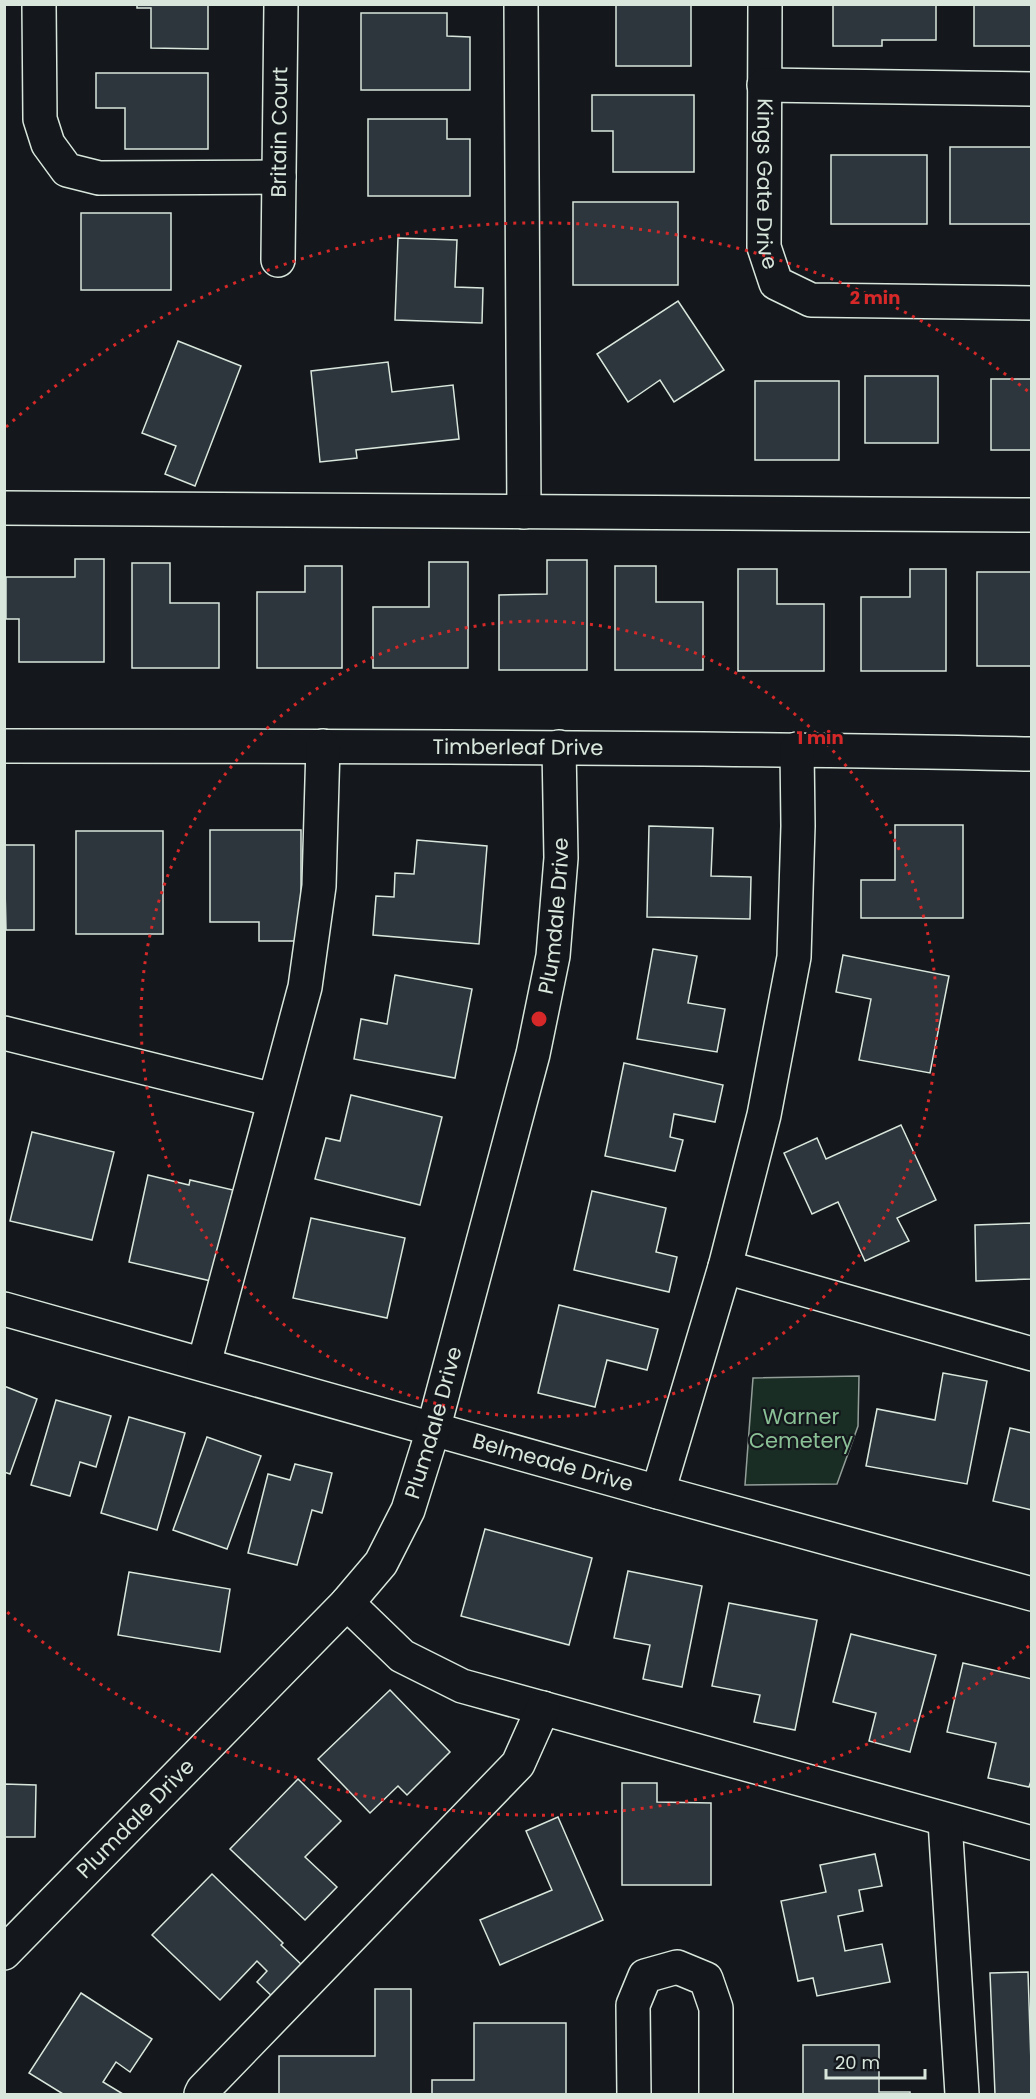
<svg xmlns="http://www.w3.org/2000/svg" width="1036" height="2099" viewBox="0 0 1036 2099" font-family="Poppins,sans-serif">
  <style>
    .green { fill: #1a2d24; stroke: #939e99; stroke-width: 1.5 }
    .building { fill: #2c363c; stroke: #d8e6dc; stroke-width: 1.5 }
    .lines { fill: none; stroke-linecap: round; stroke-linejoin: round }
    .minor-casing { stroke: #d8e6dc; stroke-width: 36 }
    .minor { stroke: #14181c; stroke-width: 33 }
    .ring { fill: none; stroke: #d62828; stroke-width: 3; stroke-dasharray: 3 6 }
    .labels { text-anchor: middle; stroke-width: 4.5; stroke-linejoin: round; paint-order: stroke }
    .street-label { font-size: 21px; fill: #d8e6dc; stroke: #14181c }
    .park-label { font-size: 21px; fill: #8ac095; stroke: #14181c }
    .centre { fill: #d62828; stroke: #14181c; stroke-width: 3 }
    .ring-label { font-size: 18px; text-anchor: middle; font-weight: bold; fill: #d62828; stroke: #14181c; stroke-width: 4.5; stroke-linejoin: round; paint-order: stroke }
  </style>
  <rect width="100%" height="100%" fill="#14181c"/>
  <path class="green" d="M859,1376L858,1426L837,1484L745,1485L753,1378Z"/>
  <g class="building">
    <path d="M137,4H208V49L151,48V8H137Z"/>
    <rect x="616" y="4" width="75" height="62"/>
    <path d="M833,4H936V40H882V46H833Z"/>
    <rect x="974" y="4" width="58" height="42"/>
    <path d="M361,13H447V36L470,37V90H361Z"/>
    <path d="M96,73H208V149H125V108H96Z"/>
    <path d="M592,95H694V172H613V131H592Z"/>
    <path d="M368,119H447V139H470V196H368Z"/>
    <rect x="950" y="147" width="82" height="77"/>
    <rect x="831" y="155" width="96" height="69"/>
    <rect x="573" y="202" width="105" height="83"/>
    <rect x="81" y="213" width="90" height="77"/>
    <path d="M398,238L457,240L455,287L483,288L482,323L395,320Z"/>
    <path d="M678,301L724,370L674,402L660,380L628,402L597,354Z"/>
    <path d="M178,341L241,366L195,486L165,474L176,446L142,433Z"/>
    <path d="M388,362L392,392L453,385L459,439L356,450L357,458L320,462L311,371Z"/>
    <rect x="865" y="376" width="73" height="67"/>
    <rect x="991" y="379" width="41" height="71"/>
    <rect x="755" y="381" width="84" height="79"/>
    <path d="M75,559H104V662H19V619H6V577H75Z"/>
    <path d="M547,560H587V670H499V595L547,594Z"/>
    <path d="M429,562H468V668H373V607H429Z"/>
    <path d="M132,563H170V603H219V668H132Z"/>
    <path d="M305,566H342V668H257V592H305Z"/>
    <path d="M615,566H656V602H703V670H615Z"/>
    <path d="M738,569H777V604H824V671H738Z"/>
    <path d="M910,569H946V671H861V597H910Z"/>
    <rect x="977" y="572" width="55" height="94"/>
    <path d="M895,825H963V918H861V880H895Z"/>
    <path d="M649,826L713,828L711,876L751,877L750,919L647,917Z"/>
    <path d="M210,830H301V941H259V922H210Z"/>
    <rect x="76" y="831" width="87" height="103"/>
    <path d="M417,840L487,846L479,944L373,935L376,896L394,897L395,873L414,874Z"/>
    <path d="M4,845H34V930H6Z"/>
    <path d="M653,949L697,956L688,1003L725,1009L717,1052L637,1039Z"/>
    <path d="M843,955L949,976L930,1073L859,1060L871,999L836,992Z"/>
    <path d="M395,975L472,989L455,1078L354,1059L361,1019L387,1024Z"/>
    <path d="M624,1063L723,1085L715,1122L674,1114L670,1137L683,1140L675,1171L605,1156Z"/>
    <path d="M351,1095L442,1117L420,1205L315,1179L326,1138L340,1141Z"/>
    <path d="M901,1125L936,1200L897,1218L909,1241L865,1261L838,1202L812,1214L784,1153L817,1138L826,1159Z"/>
    <path d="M32,1132L114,1152L92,1240L10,1221Z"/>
    <path d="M148,1175L189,1185L190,1180L233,1190L211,1281L129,1262Z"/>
    <path d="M592,1191L666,1208L656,1252L677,1257L669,1292L574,1270Z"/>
    <path d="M311,1218L405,1238L387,1318L293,1298Z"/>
    <path d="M1032,1223V1279L976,1281L975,1225Z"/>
    <path d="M559,1305L658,1329L647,1370L607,1360L595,1407L538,1393Z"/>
    <path d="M943,1373L987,1381L967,1484L866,1466L877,1409L935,1420Z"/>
    <path d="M4,1386L37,1399L10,1474L4,1472Z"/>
    <path d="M56,1400L111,1416L96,1467L80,1462L70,1496L31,1485Z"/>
    <path d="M129,1417L185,1433L157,1530L101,1513Z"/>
    <path d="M1010,1428L1032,1433V1510L993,1501Z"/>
    <path d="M207,1437L261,1456L227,1549L173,1530Z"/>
    <path d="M295,1464L332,1473L322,1513L312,1510L297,1565L248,1553L268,1474L290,1480Z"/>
    <path d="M485,1529L592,1558L569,1645L461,1616Z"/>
    <path d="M628,1571L702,1586L682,1687L643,1679L650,1645L614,1638Z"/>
    <path d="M129,1572L230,1589L220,1652L118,1635Z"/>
    <path d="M729,1603L817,1620L795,1730L754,1722L760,1695L712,1686Z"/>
    <path d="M851,1634L936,1655L910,1752L869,1741L876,1713L833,1702Z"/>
    <path d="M963,1663L1032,1679V1778L1029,1787L988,1778L996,1743L947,1732Z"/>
    <path d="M390,1690L450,1752L407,1795L398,1786L370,1813L318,1759Z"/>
    <path d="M298,1779L341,1821L305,1857L337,1887L305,1920L230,1849Z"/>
    <path d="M622,1783H657V1802L711,1803V1885H622Z"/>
    <path d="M4,1784L36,1785L35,1837H4Z"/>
    <path d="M558,1817L603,1920L500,1965L480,1920L552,1890L526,1831Z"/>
    <path d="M875,1854L882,1886L859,1890L863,1911L838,1916L845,1951L882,1944L890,1982L817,1996L813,1978L798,1981L781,1901L826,1892L820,1865Z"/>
    <path d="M212,1874L283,1943L281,1945L304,1967L275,1999L257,1982L267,1971L257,1961L220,2000L152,1935Z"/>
    <path d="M1028,1972L1032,2094H995L990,1973Z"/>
    <path d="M375,1989H411V2094H279V2056H375Z"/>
    <path d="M81,1993L152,2039L130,2072L116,2062L103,2082L123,2094H63L29,2073Z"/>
    <path d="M474,2023H566V2094H432V2080H474Z"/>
    <path d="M803,2045H879V2092H910V2094H803Z"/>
  </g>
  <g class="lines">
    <g class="minor-casing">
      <g id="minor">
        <path d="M39,4L40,119L48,144L67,170L99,178L279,177"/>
        <path d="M521,4L524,512"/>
        <path id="s1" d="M765,4L764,247L776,283L811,300L1032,303"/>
        <path d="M764,85L1032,89"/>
        <path id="s2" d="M278,260L281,4"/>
        <path d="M4,508L1032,515"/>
        <path id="s3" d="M4,746C347,746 689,747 1032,754"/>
        <path d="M4,1033L274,1100"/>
        <path d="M725,1267L1032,1354"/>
        <path id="s4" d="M4,1309L658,1492L1032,1594"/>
        <path d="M204,1364L305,987L319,886L323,746"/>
        <path d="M658,1492L725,1267L764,1115L794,957L798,826L797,749"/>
        <path d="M347,1603L402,1656L462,1686L1032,1843"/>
        <path d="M945,1821L962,2094"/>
        <path id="s5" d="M4,1953L347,1603L381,1563L408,1510L433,1430L533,1054L553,956L561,858L559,747"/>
        <path d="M201,2094L203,2090L518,1764L543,1708"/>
        <path d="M634,2094L633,2005L645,1976L677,1967L706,1979L716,2008V2094"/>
      </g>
    </g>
    <use href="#minor" class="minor"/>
  </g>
  <g class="ring">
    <circle cx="539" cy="1019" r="398"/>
    <path d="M1029 1646A796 796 0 0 1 6 1611M6 427A796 796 0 0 1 1029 392"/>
  </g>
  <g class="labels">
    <g class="street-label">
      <text dy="7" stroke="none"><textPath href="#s2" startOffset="128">Britain Court</textPath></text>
      <text dy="7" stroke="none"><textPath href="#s1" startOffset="180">Kings Gate Drive</textPath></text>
      <text dy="7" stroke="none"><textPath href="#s3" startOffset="514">Timberleaf Drive</textPath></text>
      <text dy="7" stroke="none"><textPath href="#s5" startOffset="1215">Plumdale Drive</textPath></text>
      <text dy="7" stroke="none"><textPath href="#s5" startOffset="693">Plumdale Drive</textPath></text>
      <text dy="7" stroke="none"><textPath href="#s4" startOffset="570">Belmeade Drive</textPath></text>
      <text dy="7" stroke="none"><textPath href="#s5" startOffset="188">Plumdale Drive</textPath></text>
    </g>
    <g class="park-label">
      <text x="801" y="1424">Warner<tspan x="801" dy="24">Cemetery</tspan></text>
    </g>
  </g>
  <circle cx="539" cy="1019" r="9" class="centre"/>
  <g class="ring-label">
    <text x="875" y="304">2 min</text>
    <text x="820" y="744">1 min</text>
  </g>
  <rect width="1036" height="2099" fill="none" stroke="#d8e6dc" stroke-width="12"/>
  <path d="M826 2069v9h99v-9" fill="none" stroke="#d8e6dc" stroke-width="3"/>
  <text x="835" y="2069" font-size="18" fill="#d8e6dc" stroke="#14181c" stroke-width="4.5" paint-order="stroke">20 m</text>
</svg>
